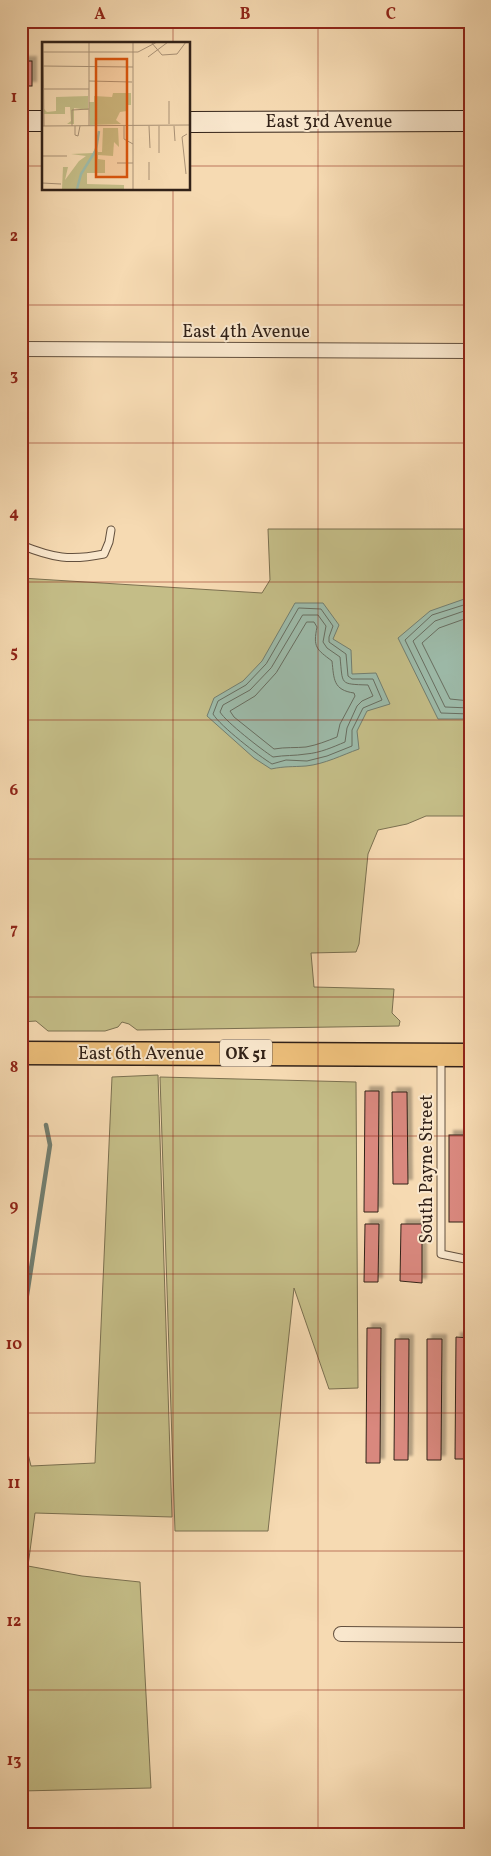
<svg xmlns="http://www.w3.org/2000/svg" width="491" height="1856" viewBox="0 0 491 1856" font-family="Vollkorn,serif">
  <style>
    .green { fill: #c4bd87; stroke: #7b7050 }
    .water { fill: #9dbbaa; stroke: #727e70 }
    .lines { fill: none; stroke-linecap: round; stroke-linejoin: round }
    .shore { stroke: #686e61; stroke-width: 1 }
    .stream { stroke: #727e70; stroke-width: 4.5 }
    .building { fill: #d9887e; stroke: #322218; filter: url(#shadow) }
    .lane-casing { stroke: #63503e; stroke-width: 9 }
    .street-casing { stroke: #63503e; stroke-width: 16 }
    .secondary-casing { stroke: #322218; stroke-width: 22 }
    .primary-casing { stroke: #322218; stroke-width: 25 }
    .lane { stroke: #f9e7cd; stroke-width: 7 }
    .street { stroke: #f9e7cd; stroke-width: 14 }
    .secondary { stroke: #f9e7cd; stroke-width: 20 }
    .primary { stroke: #ebbd79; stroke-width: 22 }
    .grid { fill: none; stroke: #8f2418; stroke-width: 1; stroke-opacity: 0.55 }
    .labels { text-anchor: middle; stroke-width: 4; stroke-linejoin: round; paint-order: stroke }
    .shield { fill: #f9e7cd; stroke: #6e5d4e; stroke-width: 1 }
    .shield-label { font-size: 16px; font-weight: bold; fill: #322218 }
    .street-label { font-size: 18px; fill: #322218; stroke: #f9e7cd }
    .inset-river { fill: none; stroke: #9dbbaa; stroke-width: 2.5 }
    .inset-road { fill: none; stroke: #a89074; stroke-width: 1 }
    .view { fill: #d6540d; fill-opacity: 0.15; stroke: #d6540d; stroke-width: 2.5 }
    .inset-edge { fill: none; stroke: #322218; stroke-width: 2.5 }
    .neatline { fill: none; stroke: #8f2418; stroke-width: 2 }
    .grid-label { font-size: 16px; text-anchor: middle; font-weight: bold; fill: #8f2418 }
  </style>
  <defs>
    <filter id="shadow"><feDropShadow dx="4.5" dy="-4.5" stdDeviation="1" flood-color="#0004"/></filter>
  </defs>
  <rect width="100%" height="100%" fill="#f6dab2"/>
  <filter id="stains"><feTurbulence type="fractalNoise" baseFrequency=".004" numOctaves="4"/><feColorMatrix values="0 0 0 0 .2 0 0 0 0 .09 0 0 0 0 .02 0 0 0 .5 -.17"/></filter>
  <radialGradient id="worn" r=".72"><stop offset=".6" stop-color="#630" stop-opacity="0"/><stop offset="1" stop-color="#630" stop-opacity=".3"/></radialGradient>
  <g class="green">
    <path d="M268,529H470V816H426L407,824L378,830L368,854L359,944L356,952L311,953L314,987L394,989L392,1013L400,1021L399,1026L137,1030L129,1024L122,1022L118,1027L105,1031H48L36,1021L21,1022V578L262,593L270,580Z"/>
    <path d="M158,1075L172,1517L35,1513L28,1566L82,1576L140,1582L151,1788L21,1791V1425L31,1466L95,1463L112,1077Z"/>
    <path d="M160,1077L356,1082L358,1388L329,1389L294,1288L268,1531H175Z"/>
  </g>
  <g class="water">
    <path d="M470,597V719H438L398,638L430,611Z"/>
    <path d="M295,603H323L339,625L333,639L351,650L352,674L376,673L390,704L367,711L357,731L359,749C342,755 325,764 306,766C292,767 286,766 271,769L254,758L207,716L214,698L243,681L262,661Z"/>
  </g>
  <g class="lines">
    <g class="shore">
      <path d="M470,603L432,615L405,640L441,713L470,714"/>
      <path d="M299,608L321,609L333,626L329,637V642L346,654L348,676L352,679H373L382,700L363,708L352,730V746L327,756L307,761L286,760L272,764C259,756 220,726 213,714L218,701L246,685L266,664Z"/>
      <path d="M470,609L435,621L413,641L445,707L470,708"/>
      <path d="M303,615H318L326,626L323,642L327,648L340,657C343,685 339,684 368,685L373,696L362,701L357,706L347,728L345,742C333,747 320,753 306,754C294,756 285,755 273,757C262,750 226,722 220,712L223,705L250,690L271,668Z"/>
      <path d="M470,617L439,628L422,643L450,699L470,701"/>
      <path d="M307,622H314L317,627C313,647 316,649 332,661C334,679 333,690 354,693L355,696L340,724L337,737C327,741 317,745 306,747C296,748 285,747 274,749L234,717L230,711L255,696L276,673Z"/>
    </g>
    <path class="stream" d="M21,1334L50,1145L46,1125"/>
  </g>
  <g class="building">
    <rect x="21" y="61" width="11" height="25"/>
    <path d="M365,1091H379L378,1212H364Z"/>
    <path d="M392,1092H407L408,1184H393Z"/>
    <rect x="449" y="1135" width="21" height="87"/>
    <path d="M365,1224H379L378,1282H364Z"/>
    <path d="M401,1224H422V1283L400,1281Z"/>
    <path d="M367,1328H381L380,1463H366Z"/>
    <path d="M456,1337L470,1338L469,1459H455Z"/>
    <path d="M395,1339H409L408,1460H394Z"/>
    <path d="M427,1339H442L441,1460H427Z"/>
  </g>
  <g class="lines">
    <g class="lane-casing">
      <g id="lane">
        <path d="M21,545C53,558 70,561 104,554L109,542L111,530"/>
        <path d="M441,1059V1254L470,1260"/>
      </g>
    </g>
    <g class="street-casing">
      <g id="street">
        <path d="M21,349L470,351"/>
        <path d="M341,1634L470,1635"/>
      </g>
    </g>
    <g class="secondary-casing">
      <g id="secondary">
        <path d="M21,121H44"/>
        <path d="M189,122L470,121"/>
      </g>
    </g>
    <g class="primary-casing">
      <path id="primary" d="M21,1053L470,1055"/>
    </g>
    <use href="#lane" class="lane"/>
    <use href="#street" class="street"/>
    <use href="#secondary" class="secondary"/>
    <use href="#primary" class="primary"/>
  </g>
  <path class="grid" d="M173,21V44M318,21V1835M21,166H44M189,166H470M173,189V1835M21,305H470M21,443H470M21,582H470M21,720H470M21,859H470M21,997H470M21,1136H470M21,1274H470M21,1413H470M21,1551H470M21,1690H470"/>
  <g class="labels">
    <rect class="shield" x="220" y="1039.5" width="52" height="27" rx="4"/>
    <g class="shield-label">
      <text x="246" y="1059">OK 51</text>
    </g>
    <g class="street-label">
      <text x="329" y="127">East 3rd Avenue</text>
      <text x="246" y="337">East 4th Avenue</text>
      <text x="141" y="1059">East 6th Avenue</text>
      <text transform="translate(426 1169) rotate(-90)" y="6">South Payne Street</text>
    </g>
  </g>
  <g transform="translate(42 42)">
    <rect width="148" height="148" fill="#f6dab2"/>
    <path d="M71,51H89V63H85V69L78,70L74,78L79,82L48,83L47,60H52V54L70,55ZM46,54V68L32,66V82H25L29,79L28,65H23V72H2V67L5,70L14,69V55ZM61,86H76L77,105L72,100L71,114L56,113V117L63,118V131H45V142L82,143V147H20L21,125H26L23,138L37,119L44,114L29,112L51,111L54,103L56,110H60Z" fill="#c4bd87"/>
    <path class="inset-river" d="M35,147L39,132L54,108L57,89"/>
    <path class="inset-road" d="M1,0L2,84M91,0V84M109,0L120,13L135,12L144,0M0,10H96L115,0M106,15L126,0M0,24L91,25M47,39L90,40M2,47H47M127,82V59M0,84L148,83M30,84V68L47,67M33,84V93L36,94L38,84M47,84V0M82,84V97L91,102M107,84L108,106M117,84V111M132,84L133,99M0,114H25M107,120V138M75,121H91M144,132L140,95L145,92M0,141L19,142M91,147V84"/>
    <path class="view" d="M54,17H85V135H54Z"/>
    <rect width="148" height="148" class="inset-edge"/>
  </g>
  <rect width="491" height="1856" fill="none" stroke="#f6dab2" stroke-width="55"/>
  <rect x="28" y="28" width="436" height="1800" class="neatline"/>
  <g class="grid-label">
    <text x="100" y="19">A</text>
    <text x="245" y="19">B</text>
    <text x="391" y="19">C</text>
    <text x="14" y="102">1</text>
    <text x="14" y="241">2</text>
    <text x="14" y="380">3</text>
    <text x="14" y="518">4</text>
    <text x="14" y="657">5</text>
    <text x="14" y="795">6</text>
    <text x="14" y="934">7</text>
    <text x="14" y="1072">8</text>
    <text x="14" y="1211">9</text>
    <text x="14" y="1349">10</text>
    <text x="14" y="1488">11</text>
    <text x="14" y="1626">12</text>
    <text x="14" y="1765">13</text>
  </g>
  <rect width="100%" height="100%" filter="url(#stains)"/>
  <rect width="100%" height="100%" fill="url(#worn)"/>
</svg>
